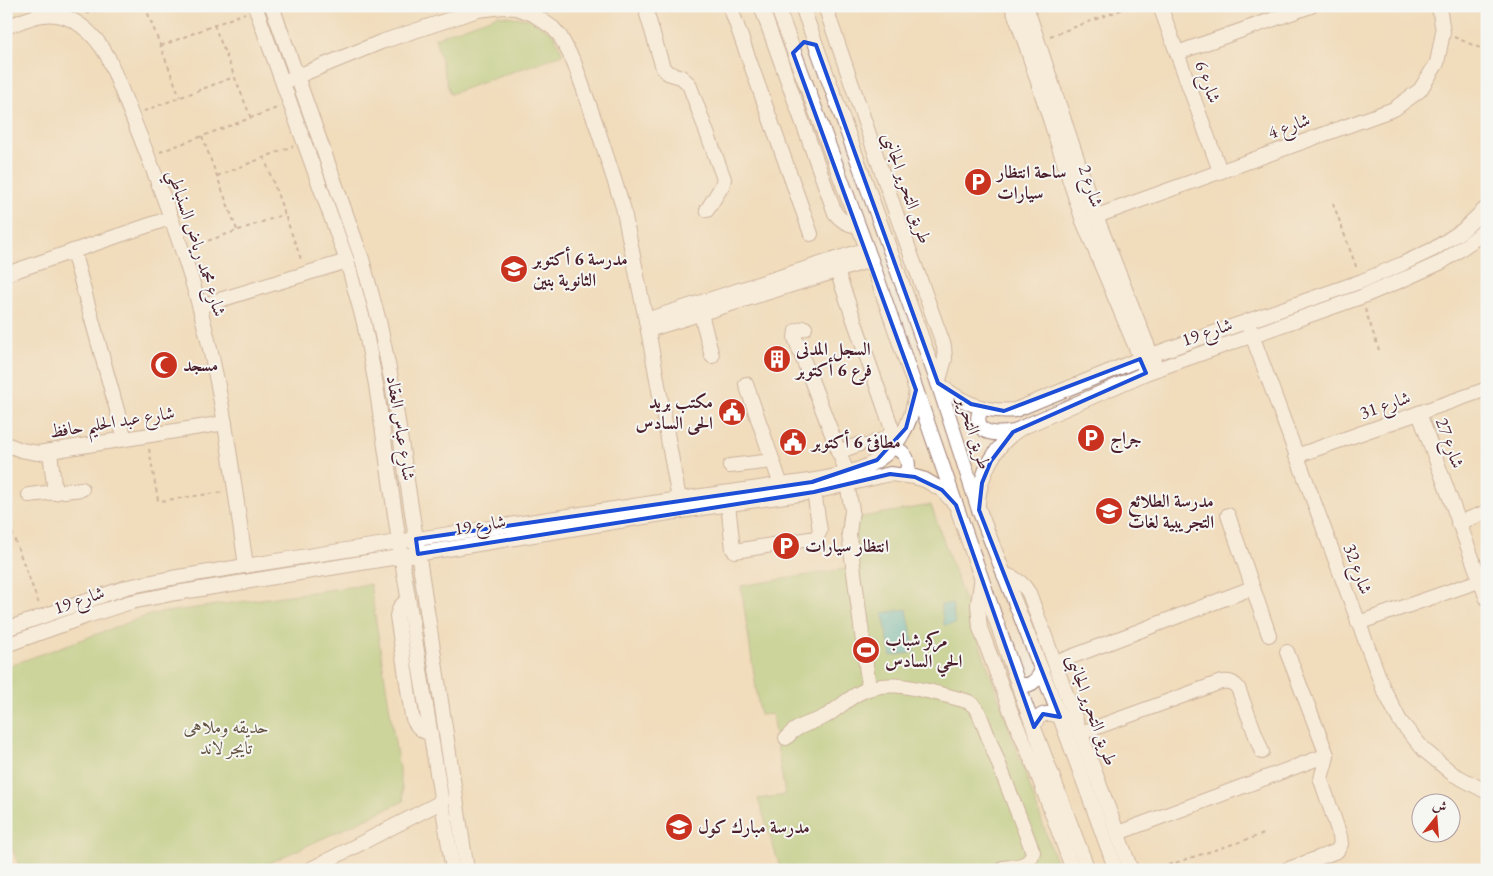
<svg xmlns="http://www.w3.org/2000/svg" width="1493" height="876" viewBox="0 0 1493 876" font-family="'EB Garamond',Amiri,serif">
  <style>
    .green { fill: #a1cb76; stroke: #767550 }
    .water { fill: #51bfc9; stroke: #4e6f7a }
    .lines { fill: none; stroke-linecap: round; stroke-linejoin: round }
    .minor-casing { stroke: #9e7e74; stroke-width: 16 }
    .path { stroke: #9e7e74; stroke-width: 2; stroke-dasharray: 4 4; stroke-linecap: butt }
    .minor { stroke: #fff; stroke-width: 14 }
    .marked { fill: none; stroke: #1d4ed8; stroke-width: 4; stroke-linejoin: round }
    .labels { text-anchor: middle; stroke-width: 4; stroke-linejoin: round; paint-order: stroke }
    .street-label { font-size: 18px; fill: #4a1f2b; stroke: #f6f6f2 }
    .poi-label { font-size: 18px; font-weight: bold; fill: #4a1f2b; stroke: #f6f6f2; text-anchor: start }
    .park-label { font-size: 18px; fill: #645342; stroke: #f6f6f2 }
  </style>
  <rect width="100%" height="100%" fill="#f6f6f2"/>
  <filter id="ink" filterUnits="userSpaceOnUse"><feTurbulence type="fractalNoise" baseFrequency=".02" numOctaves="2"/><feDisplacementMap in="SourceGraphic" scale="10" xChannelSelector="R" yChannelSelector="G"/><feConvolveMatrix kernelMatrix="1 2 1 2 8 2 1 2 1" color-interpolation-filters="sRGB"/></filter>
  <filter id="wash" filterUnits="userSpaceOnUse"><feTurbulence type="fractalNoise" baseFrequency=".0096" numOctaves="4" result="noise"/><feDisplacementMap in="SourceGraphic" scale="20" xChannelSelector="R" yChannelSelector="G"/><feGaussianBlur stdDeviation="1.12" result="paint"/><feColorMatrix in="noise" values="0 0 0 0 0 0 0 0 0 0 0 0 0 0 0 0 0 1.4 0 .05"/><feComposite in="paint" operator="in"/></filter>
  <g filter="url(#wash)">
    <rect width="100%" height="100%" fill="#f1dcbc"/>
    <g class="green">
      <path d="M498,15L529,19L553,33L563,54L450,94L435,38Z"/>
      <path d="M931,505L1059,870H781L758,799L785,795L772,714L760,715L741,586L851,568L844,520Z"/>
      <path d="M370,584L404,801L254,870H21L6,833V667L152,614Z"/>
    </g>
    <g class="water">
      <path d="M952,603L955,624L944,625L941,605Z"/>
      <path d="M907,609L915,652L891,656L883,613Z"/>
    </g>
  </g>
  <g filter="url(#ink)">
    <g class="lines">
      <g class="minor-casing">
        <g id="minor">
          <path d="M255,6L347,261L364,323L376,385L399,542L453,870"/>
          <path d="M272,6L362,259L379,321L392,383L467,870"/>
          <path d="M650,6L647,14L663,68L668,73L681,77L689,84L724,179L722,186L707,210"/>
          <path d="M730,6L811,234"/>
          <path d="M761,6L835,213C841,221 848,225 858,226"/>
          <path d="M777,6L871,260L1026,707L1088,870"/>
          <path d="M802,6L938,383L979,510L1060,717L1116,870"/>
          <path d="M825,6L897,216L944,346L945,359L938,383C960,402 986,413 1015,410L1140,359L1362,281L1402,264L1434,249L1463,230L1487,207"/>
          <path d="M1012,6L1027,48L1083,221L1144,367"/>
          <path d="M1026,6L1096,216L1154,362"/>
          <path d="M1160,6L1220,171"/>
          <path d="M6,27C17,23 32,16 43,15C72,11 95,34 108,57C141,138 175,220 199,305C223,390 233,478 246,566"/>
          <path d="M1177,53L1311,6"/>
          <path d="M288,80L381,42L478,10L503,7L516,8L533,14L553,28L560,36L574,62L597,127L623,207L648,330L679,499"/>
          <path d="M1083,221L1394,109L1420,90L1437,63L1443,32L1439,6"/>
          <path d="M73,251L125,439"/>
          <path d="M837,271L892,429C890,439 882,440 873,443"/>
          <path d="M6,274L170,218"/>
          <path d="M200,306L347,261"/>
          <path d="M701,314L712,356"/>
          <path d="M646,320L867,249"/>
          <path d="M1249,327L1383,688L1400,721L1424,750L1453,774L1487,792"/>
          <path d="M805,328L796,331L795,338L847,473"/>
          <path d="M648,330L871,260"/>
          <path d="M746,384L781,485"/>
          <path d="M984,408C979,412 977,417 979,423C983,436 1003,434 1013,432"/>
          <path d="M1419,413L1487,599"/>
          <path d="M6,444L21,450L38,453L225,423"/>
          <path d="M893,447C906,452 912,463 905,475"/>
          <path d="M50,452L55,493"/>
          <path d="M838,452L860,444"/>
          <path d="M1296,456L1487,389"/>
          <path d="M730,466L772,461"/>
          <path d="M847,484L852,510L849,534L869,688"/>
          <path d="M29,495L82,489"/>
          <path d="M728,504L733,549L735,551L816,538L820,531L813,485"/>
          <path d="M978,504C979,475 996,443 1021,428L1146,373L1361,297L1409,277L1442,262L1472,241L1487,228"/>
          <path d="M1228,515L1269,635"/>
          <path d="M1458,523L1487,512"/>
          <path d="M1004,575C1016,577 1023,583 1029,593L1131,870"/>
          <path d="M981,583L978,605L980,628L1011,712L1036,770L1073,870"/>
          <path d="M408,599L400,607L397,616L412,716C415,726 421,731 431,734"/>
          <path d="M1358,623L1479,581"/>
          <path d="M6,629L127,587L172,578C332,551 492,528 653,503C692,497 732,492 772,486C802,482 833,479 862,468C896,455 913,424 916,390"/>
          <path d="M6,645L87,616L131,602L176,593L681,511L814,492L890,474L915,477L925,480L942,490L956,505"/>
          <path d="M1055,663L1252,588"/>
          <path d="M1018,684C1030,688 1036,681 1042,671"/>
          <path d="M1034,727C1037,713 1048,711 1060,717"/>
          <path d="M1081,733L1221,682C1229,681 1233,682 1238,688L1262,752"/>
          <path d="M786,738C798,724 811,724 826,716C838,709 848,698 861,692C885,680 910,687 936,693C947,696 958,698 969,702L974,706L979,713L1033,852C1030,867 1016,866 1003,868"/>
          <path d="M1118,833L1327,755"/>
          <path d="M309,870L443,801"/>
          <path d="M1286,870L1337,851L1341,844L1340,836L1321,780C1322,772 1326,764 1327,755L1287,652"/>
        </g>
      </g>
      <g class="path">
        <path d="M145,6L180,97"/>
        <path d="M86,14L107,6"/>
        <path d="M214,25L251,118"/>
        <path d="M1050,36L1132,6"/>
        <path d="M1454,37L1487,51"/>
        <path d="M161,46L245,13"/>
        <path d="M144,111L234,77"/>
        <path d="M202,136L237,230"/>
        <path d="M160,152L277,108"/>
        <path d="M264,157L302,262"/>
        <path d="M217,176L293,146"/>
        <path d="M1333,203L1357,269"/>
        <path d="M193,246L285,214"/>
        <path d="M1365,309L1379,350"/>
        <path d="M149,449L158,500L160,501L223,492"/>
        <path d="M6,517L39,604"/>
        <path d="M1153,870L1267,833"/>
      </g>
      <use href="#minor" class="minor"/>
    </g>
  </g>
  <path d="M0 0H1493V876H0ZM804,42L816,45L938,383L971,404L1004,411L1140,359L1146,373L1013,432L991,461L982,483L979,510L1060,717L1043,714L1034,727L956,505L942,490L915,477L890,474L814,492L418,554L416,539L812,482L877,460L906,428L916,390L793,53Z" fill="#f1dcbc" fill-opacity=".55" fill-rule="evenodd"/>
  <path class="marked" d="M804,42L816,45L938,383L971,404L1004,411L1140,359L1146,373L1013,432L991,461L982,483L979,510L1060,717L1043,714L1034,727L956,505L942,490L915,477L890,474L814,492L418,554L416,539L812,482L877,460L906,428L916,390L793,53Z"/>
  <defs>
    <g id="parking-disc" transform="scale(1.4375)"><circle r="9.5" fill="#c8321e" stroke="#f6f6f2"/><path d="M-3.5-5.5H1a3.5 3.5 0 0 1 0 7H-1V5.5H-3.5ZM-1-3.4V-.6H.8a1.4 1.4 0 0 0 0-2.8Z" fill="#fff"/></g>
    <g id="school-disc" transform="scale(1.4375)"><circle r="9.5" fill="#c8321e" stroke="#f6f6f2"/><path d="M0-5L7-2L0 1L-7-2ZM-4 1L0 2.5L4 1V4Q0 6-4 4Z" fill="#fff"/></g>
    <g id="building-disc" transform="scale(1.4375)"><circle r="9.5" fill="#c8321e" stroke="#f6f6f2"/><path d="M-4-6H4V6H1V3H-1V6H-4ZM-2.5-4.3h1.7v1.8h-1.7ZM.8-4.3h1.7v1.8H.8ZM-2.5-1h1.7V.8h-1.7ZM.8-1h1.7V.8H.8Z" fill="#fff"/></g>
    <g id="mosque-disc" transform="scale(1.4375)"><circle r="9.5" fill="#c8321e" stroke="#f6f6f2"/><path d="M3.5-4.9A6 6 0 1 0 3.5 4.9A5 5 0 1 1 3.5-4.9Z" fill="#fff"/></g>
    <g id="civic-disc" transform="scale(1.4375)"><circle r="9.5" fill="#c8321e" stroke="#f6f6f2"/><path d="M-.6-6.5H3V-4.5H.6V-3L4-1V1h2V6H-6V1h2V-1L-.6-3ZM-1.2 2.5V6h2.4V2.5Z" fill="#fff"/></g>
    <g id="stadium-disc" transform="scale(1.4375)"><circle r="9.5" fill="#c8321e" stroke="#f6f6f2"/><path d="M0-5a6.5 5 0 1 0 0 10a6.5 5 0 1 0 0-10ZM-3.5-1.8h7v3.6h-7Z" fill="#fff"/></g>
  </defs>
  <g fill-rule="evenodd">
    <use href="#parking-disc" x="978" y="182"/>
    <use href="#school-disc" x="514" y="269"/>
    <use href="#building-disc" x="777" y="359"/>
    <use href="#mosque-disc" x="164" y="365"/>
    <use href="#civic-disc" x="732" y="412"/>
    <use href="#parking-disc" x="1091" y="438"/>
    <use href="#civic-disc" x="793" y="442"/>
    <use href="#school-disc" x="1109" y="511"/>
    <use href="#parking-disc" x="786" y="546"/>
    <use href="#stadium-disc" x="866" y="650"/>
    <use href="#school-disc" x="679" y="827"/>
  </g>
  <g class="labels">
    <g class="street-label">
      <text transform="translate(1208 82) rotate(70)" y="6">شارع 6</text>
      <text transform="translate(1289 126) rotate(-20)" y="6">شارع 4</text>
      <text transform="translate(1091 186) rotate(72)" y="6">شارع 2</text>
      <text transform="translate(907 188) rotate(71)" y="6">طريق التحرير الجانبى</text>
      <text transform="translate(197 243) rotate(72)" y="6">شارع محمد رياض السنباطي</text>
      <text transform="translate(1207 332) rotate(-19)" y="6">شارع 19</text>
      <text transform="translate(1385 405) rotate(-19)" y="6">شارع 31</text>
      <text transform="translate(112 422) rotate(-9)" y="6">شارع عبد الحليم حافظ</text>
      <text transform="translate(401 428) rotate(81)" y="6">شارع عباس العقاد</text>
      <text transform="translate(974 433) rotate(72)" y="6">طريق التحرير</text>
      <text transform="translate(1450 443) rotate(70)" y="6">شارع 27</text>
      <text transform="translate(480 525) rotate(-9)" y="6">شارع 19</text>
      <text transform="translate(1358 569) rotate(70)" y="6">شارع 32</text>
      <text transform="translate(79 600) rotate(-19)" y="6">شارع 19</text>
      <text transform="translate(1092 710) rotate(70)" y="6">طريق التحرير الجانبى</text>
    </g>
    <g class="poi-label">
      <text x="997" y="178">ساحة انتظار<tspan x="997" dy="21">سيارات</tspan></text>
      <text x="533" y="265">مدرسة 6 أكتوبر<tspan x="533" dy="21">الثانوية بنين</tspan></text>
      <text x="796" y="355">السجل المدنى<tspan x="796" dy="21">فرع 6 أكتوبر</tspan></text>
      <text x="183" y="371">مسجد</text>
      <text x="713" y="408" text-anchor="end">مكتب بريد<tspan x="713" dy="21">الحى السادس</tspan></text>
      <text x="1110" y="444">جراج</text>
      <text x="812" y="448">مطافئ 6 أكتوبر</text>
      <text x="1128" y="507">مدرسة الطلائع<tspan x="1128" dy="21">التجريبية لغات</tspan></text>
      <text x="805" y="552">انتظار سيارات</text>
      <text x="885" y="646">مركز شباب<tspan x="885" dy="21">الحي السادس</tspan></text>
      <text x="698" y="833">مدرسة مبارك كول</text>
    </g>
    <g class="park-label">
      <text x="226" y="733">حديقه وملاهى<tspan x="226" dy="21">تايجر لاند</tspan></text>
    </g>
  </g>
  <rect width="1493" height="876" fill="none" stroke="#f6f6f2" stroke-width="25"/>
  <g transform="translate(1436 818) rotate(17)"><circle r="24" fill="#f6f6f2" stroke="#b1a0a2"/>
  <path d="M0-4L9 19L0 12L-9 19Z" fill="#c8321e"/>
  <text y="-8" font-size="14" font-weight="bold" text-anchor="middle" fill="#4a1f2b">ش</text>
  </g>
</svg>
